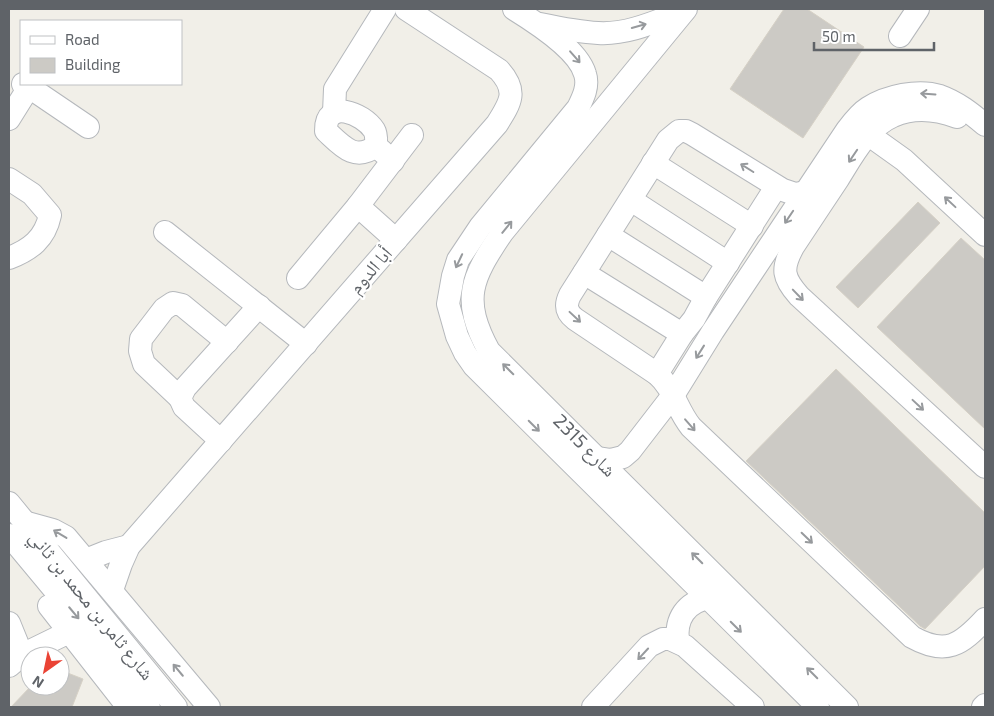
<svg xmlns="http://www.w3.org/2000/svg" width="994" height="716" viewBox="0 0 994 716" font-family="'Exo 2','Noto Naskh Arabic',sans-serif">
<rect width="100%" height="100%" fill="#f1efe8"/>
<g fill="#cccac5" stroke="#d6d1c6">
<path d="M784,9H807L864,47L803,138L730,89Z"/>
<path d="M918,202L940,223L858,308L836,287Z"/>
<path d="M961,238L985,260V429L877,327Z"/>
<path d="M836,369L985,513V566L925,629L920,626L746,461Z"/>
<path d="M60,670L83,679L72,707H11L31,686H60Z"/>
</g>
<g fill="none" stroke-linecap="round" stroke-linejoin="round">
<g stroke="#b5b8bc" stroke-width="24">
<g id="minor">
<path d="M514,9C535,22 578,49 585,74C589,86 583,98 578,108L480,227L458,260L453,276L448,304L457,336L465,353L474,366L818,707"/>
<path d="M686,9L502,233C471,279 461,299 489,351L847,707"/>
<path d="M540,24C559,28 578,32 598,33C627,35 657,21 684,11"/>
<path d="M900,36L918,9"/>
<path d="M29,87L88,127"/>
<path d="M334,113L335,89L385,9"/>
<path d="M957,117C936,109 913,107 893,116C867,127 852,157 838,179C823,202 808,224 793,247C781,269 783,278 799,296L985,467"/>
<path d="M9,119L29,87L23,84"/>
<path d="M869,135L904,160L985,235"/>
<path d="M376,146C355,162 342,146 326,131C325,98 363,113 374,130C377,135 376,141 376,146L393,161"/>
<path d="M653,163L752,226"/>
<path d="M9,179L32,194L50,215C45,239 30,250 9,258"/>
<path d="M806,192L795,194L783,190L692,134L686,131H679L668,140L570,295C565,305 566,312 575,319L657,374C674,389 677,410 691,427L912,637C946,656 961,645 985,619"/>
<path d="M631,200L728,263"/>
<path d="M165,232L306,344"/>
<path d="M608,235L706,297"/>
<path d="M396,240L358,206L412,135"/>
<path d="M584,273L682,334"/>
<path d="M298,278L358,206"/>
<path d="M657,374L682,334L694,319L706,297L776,187"/>
<path d="M180,398L144,364L140,351L141,339L164,309L173,303L182,305L227,342"/>
<path d="M221,441L184,407L180,398L185,388L259,306"/>
<path d="M598,458L611,460L623,457L630,451L674,394L713,331L847,130C853,122 860,113 868,108C887,96 918,89 940,96C957,102 971,113 985,125"/>
<path d="M9,503L176,707"/>
<path d="M24,522L53,530L66,537L209,707"/>
<path d="M9,535L83,624L149,707"/>
<path d="M86,560L106,552L129,546"/>
<path d="M112,590L121,564L129,546L497,124C511,102 518,91 499,70L406,9"/>
<path d="M49,606L128,707"/>
<path d="M9,623L22,655"/>
<path d="M678,641C675,619 686,602 709,598"/>
<path d="M9,666L22,655L69,632"/>
<path d="M593,707L649,646L663,639H670L685,646L753,707"/>
<path d="M983,707L985,705"/>
</g>
</g>
<use href="#minor" stroke="#fff" stroke-width="22"/>
</g>
<defs><path id="oneway-shaft" d="M-6 0H5M1.5-3L5.5 0L1.5 3" fill="none" stroke-width="1.6" stroke-linecap="round" stroke-linejoin="round" transform="scale(1.25)"/></defs>
<g stroke="#979a9d">
<use href="#oneway-shaft" transform="translate(639 26) rotate(-16)"/>
<use href="#oneway-shaft" transform="translate(575 57) rotate(49)"/>
<use href="#oneway-shaft" transform="translate(928 94) rotate(-176)"/>
<use href="#oneway-shaft" transform="translate(853 156) rotate(124)"/>
<use href="#oneway-shaft" transform="translate(747 168) rotate(-148)"/>
<use href="#oneway-shaft" transform="translate(950 202) rotate(-137)"/>
<use href="#oneway-shaft" transform="translate(789 217) rotate(124)"/>
<use href="#oneway-shaft" transform="translate(507 227) rotate(-51)"/>
<use href="#oneway-shaft" transform="translate(459 261) rotate(115)"/>
<use href="#oneway-shaft" transform="translate(798 295) rotate(46)"/>
<use href="#oneway-shaft" transform="translate(575 317) rotate(43)"/>
<use href="#oneway-shaft" transform="translate(700 352) rotate(122)"/>
<use href="#oneway-shaft" transform="translate(508 369) rotate(-135)"/>
<use href="#oneway-shaft" transform="translate(918 405) rotate(43)"/>
<use href="#oneway-shaft" transform="translate(690 425) rotate(49)"/>
<use href="#oneway-shaft" transform="translate(534 426) rotate(45)"/>
<use href="#oneway-shaft" transform="translate(60 534) rotate(-149)"/>
<use href="#oneway-shaft" transform="translate(807 538) rotate(44)"/>
<use href="#oneway-shaft" transform="translate(697 558) rotate(-135)"/>
<use href="#oneway-shaft" transform="translate(74 613) rotate(50)"/>
<use href="#oneway-shaft" transform="translate(736 627) rotate(45)"/>
<use href="#oneway-shaft" transform="translate(643 654) rotate(133)"/>
<use href="#oneway-shaft" transform="translate(178 670) rotate(-130)"/>
<use href="#oneway-shaft" transform="translate(812 673) rotate(-135)"/>
</g>
<g text-anchor="middle" stroke-width="4.5" stroke-linejoin="round" paint-order="stroke">
<g font-size="19" fill="#5f6368" stroke="#fff">
<text transform="translate(370 270) rotate(-49)" y="7">أبا الدوم</text>
<text transform="translate(585 445) rotate(45)" y="7">شارع 2315</text>
<text transform="translate(92 605) rotate(51)" y="7">شارع ثامر بن محمد بن ثاني</text>
</g>
</g>
<rect width="994" height="716" fill="none" stroke="#5f6368" stroke-width="20"/>
<rect x="20" y="20" width="162" height="65" fill="#ffffff" stroke="#bfc1c3"/>
<rect x="30" y="36" width="25" height="8" fill="#ffffff" stroke="#bfc1c3"/>
<text x="65" y="45" font-size="15" fill="#5f6368">Road</text>
<rect x="30" y="58" width="25" height="15" fill="#cccac5" stroke="#bfc1c3"/>
<text x="65" y="70" font-size="15" fill="#5f6368">Building</text>
<g transform="translate(45 671) rotate(213)"><circle r="24" fill="#ffffff" stroke="#bfc1c3"/>
<path d="M0-4L9 19L0 12L-9 19Z" fill="#ea4335"/>
<text y="-8" font-size="14" font-weight="bold" text-anchor="middle" fill="#5f6368">N</text>
</g>
<path d="M814 42v8h120v-8" fill="none" stroke="#5f6368" stroke-width="2.5"/>
<text x="822" y="42" font-size="15" fill="#5f6368" stroke="#ffffff" stroke-width="4" paint-order="stroke">50 m</text>
</svg>
